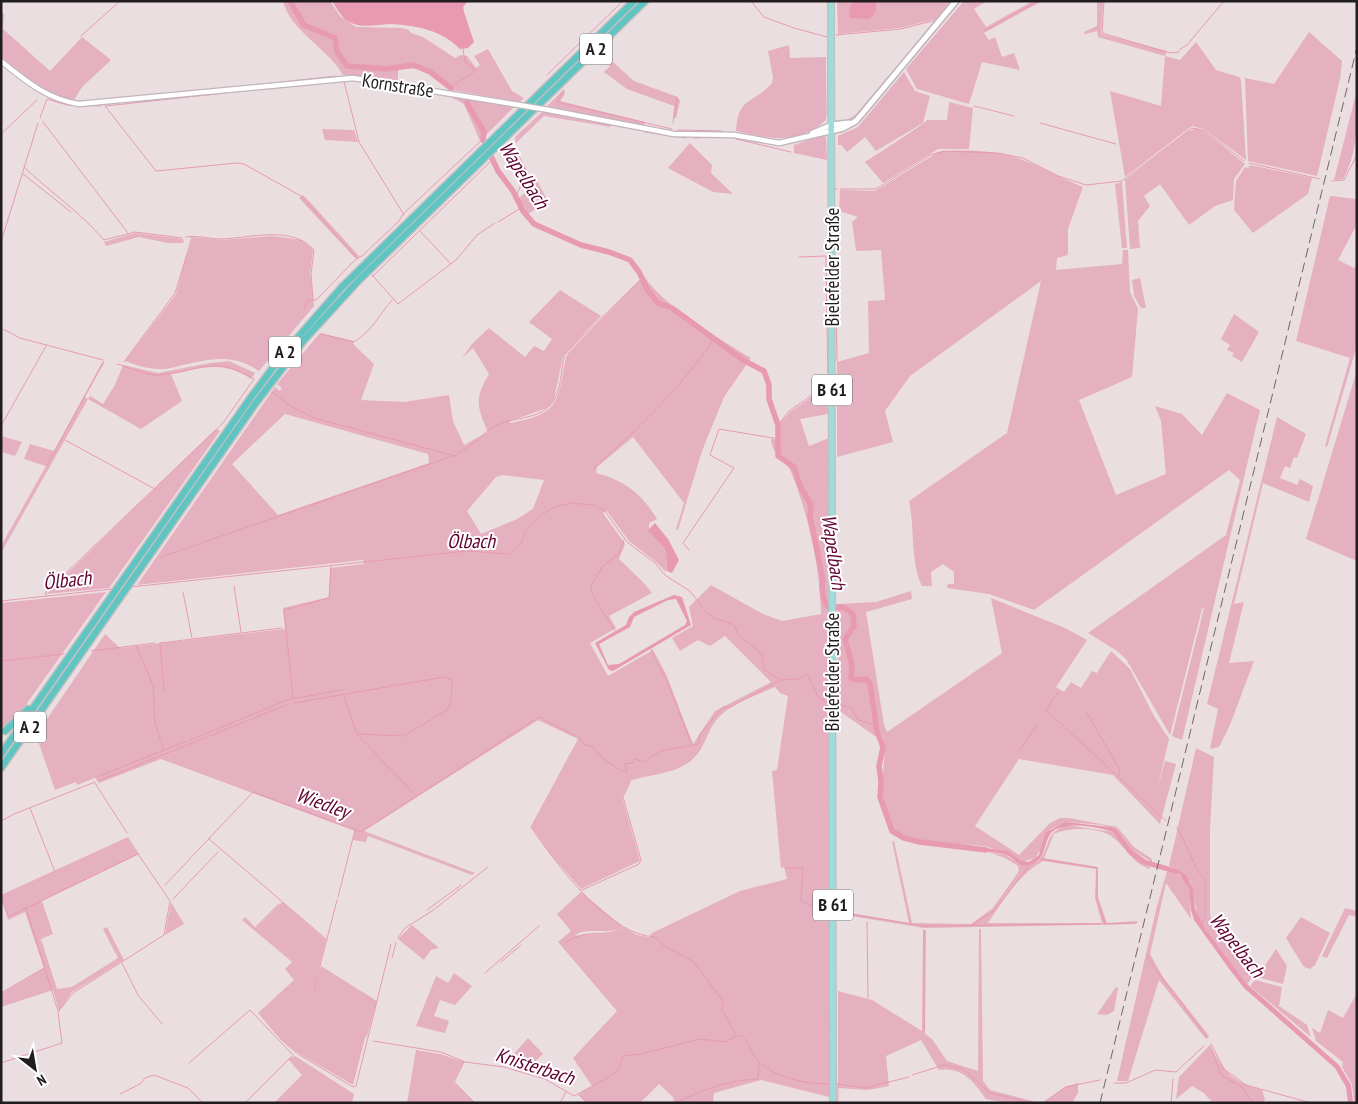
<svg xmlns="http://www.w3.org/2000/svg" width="1358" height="1104" viewBox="0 0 1358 1104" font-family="'PT Sans Narrow',sans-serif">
<rect width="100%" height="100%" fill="#ebdee1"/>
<g fill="#e5b0bf" fill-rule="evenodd">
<path d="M283,1H330L340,16L356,27L402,28L409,30L411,33L423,37L455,58L461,55L467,56L476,68L480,65L474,56L488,49L512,91L524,98L520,102L447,89V87C429,75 421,64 398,70V81L343,75C327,47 291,32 283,1Z"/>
<path d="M837,1H854L849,7L878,3L877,1H951L936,19L900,28L838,34Z"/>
<path d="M964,1H987L974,9L986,27L1033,1H1042L984,33L989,40L995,37L1002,57L1014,53L1020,70L982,62L969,104L917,89L906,69Z"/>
<path d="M1097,1H1103L1101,34L1167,51L1165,56L1180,60L1196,42L1216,70L1239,77L1241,80L1246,160L1206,130L1192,126L1125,177L1110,91L1161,106L1165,56L1098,37L1097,31L1085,34L1084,32L1097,26Z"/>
<path d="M1,11L4,14L3,29L50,71L82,37L111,60L82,87L74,100C45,94 25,75 1,57Z"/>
<path d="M1309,32L1342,61L1340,79L1317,176L1248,161L1245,78L1274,84Z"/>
<path d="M789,45L790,58L826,57V120C799,145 768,139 736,131C738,96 753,105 772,83L773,77L768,51Z"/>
<path d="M602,52L634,81L678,97L680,101L676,118H673L674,106L627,89L604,72L610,66L599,55Z"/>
<path d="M904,72L915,91L930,96L923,123L876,151L865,137L847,152L841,145H838V136L858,127Z"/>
<path d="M564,89L565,94L560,101L645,122L644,127L547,106Z"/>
<path d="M1357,90C1357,120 1358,154 1343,179L1334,180Z"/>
<path d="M447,95L514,107L480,141L464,104Z"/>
<path d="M949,102L973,108L969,149H938L883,183L865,162C874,156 925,124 927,120H947Z"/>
<path d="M542,112L611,125V127L544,116L516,143L515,137Z"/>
<path d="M1197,128L1206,132L1245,164L1234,179L1233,200L1215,206L1189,225L1160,184L1144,196L1150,206L1138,221L1140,248L1130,249L1125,180L1187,132Z"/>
<path d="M322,129L354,130L358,142L325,140Z"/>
<path d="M823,135L826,137L827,160L794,153V145Z"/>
<path d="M690,143L712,165L711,173L733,194L713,192L668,168Z"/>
<path d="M938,152C964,149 998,150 1023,160C1044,168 1062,179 1083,187L1068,229V255L1057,258L1056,270L1122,264L1123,250H1128L1130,292L1138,309L1132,377L1079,400L1116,495L1166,474L1161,421L1155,406L1182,414L1202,435L1227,393L1260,410L1182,740L1172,736L1204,608L1202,609L1170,735L1126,659L1117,651L1088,633L1226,535L1240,480L1229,470L1034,610L989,594L947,588L948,584H954V572L943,564L931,572L932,586H922C910,562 915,528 909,501L1007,433L1041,281L910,376L885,411L893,442L837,457V362L869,353L868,301L885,300L881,250L856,251L852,222L858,217L839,211L840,190L875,191Z"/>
<path d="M1250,165L1312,178L1308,194L1253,233L1234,210L1236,181L1245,167L1248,168Z"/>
<path d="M537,181L548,201L528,214L519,198L528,190V188Z"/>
<path d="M1122,182L1127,248H1122L1115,184Z"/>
<path d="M303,195L309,201L359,256L355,258L299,198Z"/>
<path d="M1330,196L1357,199V224L1338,260L1354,268L1357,263V345L1327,447L1325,446L1350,358L1296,341Z"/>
<path d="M135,233L183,239L184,243H168L139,237L106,246L104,242Z"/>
<path d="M272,236L302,240L313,250L310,274L314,306L259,371C232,353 212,359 182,365C175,367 166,370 159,369C147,369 136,365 125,361L176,294L191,237L223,240Z"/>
<path d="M644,276C662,305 721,340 751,358L724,397L702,451L678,530L676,529L684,503L633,437L597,467L596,473C624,480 642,494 657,519L649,523V530L661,543L669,559L666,572L656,562L629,541L607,511L603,513L625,544L619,559L644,583L652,593L609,616L616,628L590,643L608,676L653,650L666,674L693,744L715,711L771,682L725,636L710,646L698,640L680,651L672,638L693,626L689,607L711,585L763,614L782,621L821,614C820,567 809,518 792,474C787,460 772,456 771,439L780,440V423L790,412L827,386L828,414L800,419L809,446L829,438V1097L761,1080L714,1093L713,1103H673L674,1098L659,1084L640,1103H587L578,1095L592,1086L573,1058L617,1011L558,942L571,931L557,914L581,892L622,926C609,937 584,925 575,936C591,932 610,938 623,927L637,935L649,937L652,933L740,891L787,879L784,867L781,868L772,771L777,770L788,696L780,693L775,687C757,695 734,702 720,716C705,730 707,750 688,763C670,775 649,774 630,781L622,797L640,861L581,889L551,855L531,826L578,739L538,720L364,831L475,873L472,875L368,836L366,842L353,840L355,831L161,759L99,783L95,778L77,785L76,782L55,790L36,735L105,634L120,648L285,629L283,608L329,597L330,568L364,564L363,560L137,585L275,387L280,391L282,388L277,384L320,333L354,341L353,344L374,364L361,400L404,402L449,395L453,421L464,445L488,432C477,407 474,399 489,374L473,348L462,358L472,344L489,328L525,357L534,346L544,351L552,339L529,322L560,290L601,316L563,356L554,400L547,408L510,421V423C561,414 557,402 566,357L569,352ZM285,414L428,454L429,463L278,515L232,464ZM502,475L544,480L533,509L517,519L481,534L467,511L496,477Z"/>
<path d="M1140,278L1146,308H1141L1134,296L1132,280Z"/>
<path d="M1234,314L1259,332L1242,362L1232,356L1234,353L1227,350L1230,345L1221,339Z"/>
<path d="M229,361L255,373L251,379C222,360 202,368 171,374L182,401L141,429L88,399L1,553V546L46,466L24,459L30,444L54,451L102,363H104L85,397L88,399L90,396L103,404L115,385L123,365L158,373L210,363Z"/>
<path d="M1357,370V561L1306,539Z"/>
<path d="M1277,417L1306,434L1297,458L1294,457L1290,468L1285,466L1280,478L1297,485L1300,479L1313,486L1309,502L1263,483L1234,604L1244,602L1229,663L1254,661L1230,725L1219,747L1210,749L1218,709L1207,704Z"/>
<path d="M216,429L220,431L109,588L46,594Z"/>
<path d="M1,436L22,442L15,456L1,452Z"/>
<path d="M911,591L912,599L866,612L884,725L887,732L1002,653L991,598L1065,628L1087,640L1056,687L1064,692L1071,682L1081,688L1092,671L1097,673L1111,651L1130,669L1154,716L1169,739L1157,790L1165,761L1176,764L1160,824L1113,775L1019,759L975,826L1019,855L1050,823L1060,818H1069L1117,827L1134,847L1152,859V862L1131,849L1116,829L1103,825L1066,822L1051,829L1043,839L1042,848L1035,858L1023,862C1012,857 1000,850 988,847C964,842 914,847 895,830C890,826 885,808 884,802C878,781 889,755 882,735L875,736L838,710L837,604L876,602Z"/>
<path d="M106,592L18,716L1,728V603Z"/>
<path d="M1196,748L1214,757L1210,829V915L1216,932L1252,978L1247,984L1198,919L1191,882L1177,869L1169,866Z"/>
<path d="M1066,825L1113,832L1142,864L1150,867V869C1131,863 1126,846 1111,836C1098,827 1068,827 1054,834L1044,858L1098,867V898L1107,923L1137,921L1136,924L924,928L839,914V911L909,923L892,841H894L912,923L971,924L993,908L1019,871L1018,866L1005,858L988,852L1006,855L1019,864L1037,862C1052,848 1042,835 1066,825ZM1043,861L1096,869L1095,898L1102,923H988C1004,899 1018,875 1043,861Z"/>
<path d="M128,837L139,854L42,901L53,934L41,939L57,989L72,987L118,958L103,929L107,927L124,960L72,992L59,1011L53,990L1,1007V994L44,968L25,912L8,920L1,895Z"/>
<path d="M1167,871C1195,877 1189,897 1191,919L1166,883L1150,954L1163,977L1209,1036L1206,1039L1159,980L1128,1081H1117L1156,910Z"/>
<path d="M171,902L184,924L165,935Z"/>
<path d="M282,902L326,940L313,990L321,966L377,1001L367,1036L365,1038L353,1085L298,1053H296L281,1040L258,1013L294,980L285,969L292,962L242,920L245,917L256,928Z"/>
<path d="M1345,908L1357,911V917L1349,915L1327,958L1322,956Z"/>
<path d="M1301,917L1330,933L1315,965L1310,969L1304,967L1286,938Z"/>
<path d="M412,925L439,948L431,950L424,960L398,939Z"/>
<path d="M979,929H981L983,1081L990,1090L1040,1103H1007L986,1099C974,1082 962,1066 939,1070L921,1040L886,1056L889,1086L868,1090L838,1088V991L872,1000L922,1031L923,930H926L925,1034L932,1039L947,1061L978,1071Z"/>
<path d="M1276,949L1287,966L1283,984L1257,977Z"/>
<path d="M454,973L472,986L455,1005L440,1000L434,1016L449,1021L445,1033L416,1026L436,976L448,983Z"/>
<path d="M1255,980L1282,987L1279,1006L1307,1025L1311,1037L1250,986Z"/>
<path d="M1116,987L1118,988L1114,1011L1107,1015L1097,1014Z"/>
<path d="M1357,993V1103H1354L1352,1084L1342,1067L1343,1062L1316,1041L1312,1028L1320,1033L1328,1010L1343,1018Z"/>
<path d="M528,1038L543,1054L528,1068L506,1063Z"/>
<path d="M1210,1045C1224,1072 1232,1082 1262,1090L1265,1099L1263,1103H1213L1204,1093L1192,1086L1176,1099L1179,1077Z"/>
<path d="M416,1050L440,1054L464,1062L453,1082L475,1103H407Z"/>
<path d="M295,1056L354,1094L352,1103H274L302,1075L288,1059Z"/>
<path d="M1078,1083V1093L1072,1103H1042L1065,1087Z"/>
</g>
<g fill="#e79ab1" fill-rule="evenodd">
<path d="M332,1H468L463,7L464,12L474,42L468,48L460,49C441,30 418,26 392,24C377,24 360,30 346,20C340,15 336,7 332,1Z"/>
<path d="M854,1H877L875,14L869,19L850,18L849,7Z"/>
<path d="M516,150L530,176L528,183L521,182L518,173C513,169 506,162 507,155Z"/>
<path d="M655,523L668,539L679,560L672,573L667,571C669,546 662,547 648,530Z"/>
<path d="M674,595L682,597L691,625L613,671L609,670L595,643L626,625L629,617L634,612ZM676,599L687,621L685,625L619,664L608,665L599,644L630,627L634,617L668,600Z"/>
<path d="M1065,822L1111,827L1116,829L1131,849L1146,860L1177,869L1187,876L1193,888L1195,909L1204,927L1247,984L1339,1065L1351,1085L1353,1103H1348L1346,1087L1335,1068L1244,988L1230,970L1194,920L1191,910L1189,889L1180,875L1142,864L1128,853L1113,832C1098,827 1056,818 1048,838C1043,850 1044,861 1029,865C1020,868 1015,860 1009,856C1000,852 987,852 978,851V847L1008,851L1021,861L1029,862L1039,855L1045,833Z"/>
</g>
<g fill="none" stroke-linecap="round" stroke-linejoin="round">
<g stroke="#e79ab1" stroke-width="1">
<path d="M751,1L764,17L794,28L827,37"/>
<path d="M1104,1L1102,33L1170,53L1179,52"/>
<path d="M984,31L1038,1"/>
<path d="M836,35L901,29L936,20"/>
<path d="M81,36L120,1"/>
<path d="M1179,50L1187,45L1224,1"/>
<path d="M905,57L952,1"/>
<path d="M1,58L30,81"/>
<path d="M905,67L960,1"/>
<path d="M547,75L623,1"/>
<path d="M344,81L359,142L404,215"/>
<path d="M450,87L474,72V68L465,62L463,49"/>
<path d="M229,88L336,76"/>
<path d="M563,91L557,102L672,129"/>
<path d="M230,92L307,85"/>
<path d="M74,101H82"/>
<path d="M105,106L156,171L237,163L244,164L301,196L358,259"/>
<path d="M106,106L225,93"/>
<path d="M974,106L1014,116"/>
<path d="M827,115L828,40"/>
<path d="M40,118L47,99L67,105L101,106"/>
<path d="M847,121L856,115L902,61"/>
<path d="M43,122L128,233"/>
<path d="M673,123L677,100L675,97"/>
<path d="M1040,123L1116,144"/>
<path d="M677,130L722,131"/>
<path d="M645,132L686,138"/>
<path d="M840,132L859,122L902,70"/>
<path d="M1,134L37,100"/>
<path d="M694,138L720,137"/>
<path d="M736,139L791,152"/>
<path d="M1249,163L1320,179"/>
<path d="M24,167C50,192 80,212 104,240L135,232L182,238"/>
<path d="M23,174L71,212"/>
<path d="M1332,181L1344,180L1357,155"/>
<path d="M835,189H837"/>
<path d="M840,189H876L930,155L944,151L998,153L1023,158L1058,176L1086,185L1122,181L1192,128L1206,131L1244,161"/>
<path d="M516,196L522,183"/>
<path d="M498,222L521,208"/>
<path d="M420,231L451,264"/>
<path d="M186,237C197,235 210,239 221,239C250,238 292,225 314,250L311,274L313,299"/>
<path d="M1,242L38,123"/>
<path d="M836,269L837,361"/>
<path d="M372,275L398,304L456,260L477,235L495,223"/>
<path d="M373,276L492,160"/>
<path d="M304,309L308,300H316L357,258L362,256L399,221L403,214L483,139"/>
<path d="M1,328L20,338L103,360"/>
<path d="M321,334L354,342C372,331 379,315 392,300"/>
<path d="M124,362L175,293L187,254"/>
<path d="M272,392L290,406L314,418L455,456"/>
<path d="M778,425L789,411L828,384L826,256L799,257"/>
<path d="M1,426L46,346"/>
<path d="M65,440L153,488"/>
<path d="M459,453C473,445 488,428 501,423C510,420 521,419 531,416C562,408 559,383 564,356L568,351L642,278"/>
<path d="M47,465L104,361"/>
<path d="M594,468C638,429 681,388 714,339"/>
<path d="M689,550L683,543L734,468L710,455L719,429L779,439"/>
<path d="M161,557L456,455"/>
<path d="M234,586L241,632"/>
<path d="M131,587L467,551L509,554L521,543L526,531L541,515L555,507L571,503L594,505L605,511L627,542L655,563L666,576L690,591L705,611L714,618L733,624C736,628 737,633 739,636C747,642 755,647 762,655L764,669L780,680L798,679L807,674L819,698L830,704"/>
<path d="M183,592L192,638"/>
<path d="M46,596L45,593L223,423L254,379C214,354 199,372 159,375C147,376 129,367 117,364"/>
<path d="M1,601L112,589"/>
<path d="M615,631L592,594L591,586L602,567L619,553L624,540"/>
<path d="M160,643L282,628"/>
<path d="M160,643L164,690"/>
<path d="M136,646L153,685L155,723L164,750"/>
<path d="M651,649L655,658"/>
<path d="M91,651L155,643"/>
<path d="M1,661L64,654"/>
<path d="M656,661L666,679L692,745"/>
<path d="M1058,692L1046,710L1166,821"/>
<path d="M344,697L357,734L391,770"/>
<path d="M293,698L284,610L329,598L331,567"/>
<path d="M292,699L342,690"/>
<path d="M294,703L444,677L452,680L451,701L448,709L404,736L357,734"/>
<path d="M834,704L851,707L858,720L870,723L877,731"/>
<path d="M1087,713L1120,770L1119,776"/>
<path d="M579,738L585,745L592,746C601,757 612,767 626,772L627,769L624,764L633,763L634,759L644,762L660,751L699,744L700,734L723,707H730L779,681"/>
<path d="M190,740L290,699"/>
<path d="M1020,750L1037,725"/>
<path d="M393,772L416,796"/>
<path d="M97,777L186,741"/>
<path d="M98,781L289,704"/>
<path d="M95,783L127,833"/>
<path d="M30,808L55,872"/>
<path d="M1,821L14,814L95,782"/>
<path d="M531,827C555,862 603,928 647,936"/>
<path d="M1177,827L1199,873L1205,879V913"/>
<path d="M209,839L327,940"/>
<path d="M1041,859L1097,868V897L1105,924"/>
<path d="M786,868H803L801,901L828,911"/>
<path d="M165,885L253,792L361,832L539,717L576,736"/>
<path d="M582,890L639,864L641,860L623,797L630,782"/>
<path d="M1,897L8,916H10L138,854L170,901L164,935L73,993L58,1012L62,1043L1,1063"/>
<path d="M338,897L355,830"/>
<path d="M173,899L218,852"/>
<path d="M26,908L58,1011"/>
<path d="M427,910L461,885"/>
<path d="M838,912L923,926L1100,924"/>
<path d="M867,922L868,998"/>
<path d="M1135,923L1137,922"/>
<path d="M1105,924L1132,923"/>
<path d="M972,925L995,910L1029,866"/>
<path d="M1202,925L1205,916"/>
<path d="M256,927L279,904"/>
<path d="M649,936L657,938L663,945L694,962L723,1001L722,1010L736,1035"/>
<path d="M398,938L405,928L432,911L488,867"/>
<path d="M565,943C588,926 605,940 622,927"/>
<path d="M1147,955L1155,969L1208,1038"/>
<path d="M392,958L396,943"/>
<path d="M501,962L521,945"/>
<path d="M122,963L138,995L162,1024"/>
<path d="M485,973L539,926"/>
<path d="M314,989L337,900"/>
<path d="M1,993L44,968"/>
<path d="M924,1030V930"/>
<path d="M373,1041L441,1052L465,1062L504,1067L545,1079L574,1096L609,1077L619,1069L623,1056L641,1054L700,1039L725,1042L736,1036H742C748,1041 749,1050 754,1056C770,1078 806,1084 831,1084"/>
<path d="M1211,1044L1224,1069L1246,1085L1311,1103"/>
<path d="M1211,1050L1222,1076L1241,1086L1253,1103"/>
<path d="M298,1054L353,1087L356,1086L391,944"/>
<path d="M464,1062L454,1082L475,1103"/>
<path d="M189,1063L250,1010L293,1055"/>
<path d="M912,1075L944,1065L963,1069L990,1093L1031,1103"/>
<path d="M1114,1083H1126L1155,1070L1176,1072L1204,1046"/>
<path d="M837,1084L865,1088L909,1077"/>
<path d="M838,1084V1103"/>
<path d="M120,1094L140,1084L145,1078L154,1075L188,1088L203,1103"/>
<path d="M579,1095L587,1103"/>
<path d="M245,1103L292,1056"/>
<path d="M560,1103L566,1092"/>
<path d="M675,1103C702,1090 728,1080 758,1079L759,1063"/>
<path d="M1043,1103L1066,1087L1100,1080"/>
<path d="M1171,1103L1173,1079"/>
</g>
<g stroke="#e79ab1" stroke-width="5.5">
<path d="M290,1L304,25L335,38L337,52L347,66L387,69L414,65L430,72L451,88"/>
<path d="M467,103L484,132L483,139L498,171L513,191L523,211L534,224L581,245L609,252L630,260L639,272L648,291L658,303L672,308L743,360L764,371L769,385V399L778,425V456L794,467L800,486L811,505L810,516L823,580C821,587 823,603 829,607C838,607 847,606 853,615L854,626L845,639L852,665L851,678L855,680L866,679L870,683L877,731L883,747L879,766L881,781L880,797L892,831L904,838L920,842L986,850"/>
</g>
<g stroke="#c1b5b8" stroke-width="7">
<g id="tertiary">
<path d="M1,61C26,81 47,99 79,104L353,78L513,104"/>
<path d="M549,110L674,134L734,135L779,143L831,131"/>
<path d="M812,133L831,125"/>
</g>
</g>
<g stroke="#c1b5b8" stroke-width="8">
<g id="secondary">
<path d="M831,125L849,123"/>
<path d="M831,131L843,128L856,121L956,1"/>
</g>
</g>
<g stroke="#c1bfc0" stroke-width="8">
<path id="primary" d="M831,1L833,1103"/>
</g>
<g stroke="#c1bfc0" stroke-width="9">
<g id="motorway">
<path d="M5,731L28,709"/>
<path d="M1,754L249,400L280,358L342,287L634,1"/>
<path d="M1,768L255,404L304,340L359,280L645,1"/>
</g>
</g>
<use href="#tertiary" stroke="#fff" stroke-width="4.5"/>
<use href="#secondary" stroke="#fff" stroke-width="5"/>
<use href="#primary" stroke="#9edcda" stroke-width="5.5"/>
<use href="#motorway" stroke="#5ec5c2" stroke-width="6"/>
<path stroke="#6e6668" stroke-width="1" stroke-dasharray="10 5" stroke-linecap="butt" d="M1100,1103L1357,47"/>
<g stroke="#c1b5b8" stroke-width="7" stroke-linecap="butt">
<path id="tertiary-bridge" d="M513,104L549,110"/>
</g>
<use href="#tertiary-bridge" stroke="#fff" stroke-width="4.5"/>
</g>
<g text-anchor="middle" stroke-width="4" stroke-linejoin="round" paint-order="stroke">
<g fill="#fff" stroke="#646062" stroke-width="1">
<rect x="580" y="33.5" width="32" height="31" rx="4"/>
<rect x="269" y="336.5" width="32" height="31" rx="4"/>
<rect x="812" y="374.5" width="40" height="31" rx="4"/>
<rect x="14" y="711.5" width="32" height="31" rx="4"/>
<rect x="813" y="889.5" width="40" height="31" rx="4"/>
</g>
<g font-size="18" font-weight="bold" fill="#211c1e">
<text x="596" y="55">A 2</text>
<text x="285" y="358">A 2</text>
<text x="832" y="396">B 61</text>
<text x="30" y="733">A 2</text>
<text x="833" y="911">B 61</text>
</g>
<g font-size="19" fill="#211c1e" stroke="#fff">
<text transform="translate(398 85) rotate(9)" y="7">Kornstraße</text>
<text transform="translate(832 267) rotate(-90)" y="7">Bielefelder Straße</text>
<text transform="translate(832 672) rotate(-90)" y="7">Bielefelder Straße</text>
</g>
<g font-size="20" font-style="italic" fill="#610330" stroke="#fff">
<text transform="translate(524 175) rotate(58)" y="7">Wapelbach</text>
<text x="471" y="548">Ölbach</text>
<text transform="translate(834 552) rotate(82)" y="7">Wapelbach</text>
<text transform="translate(67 580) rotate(-6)" y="7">Ölbach</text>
<text transform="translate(323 803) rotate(20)" y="7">Wiedley</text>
<text transform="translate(1237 945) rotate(52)" y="7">Wapelbach</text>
<text transform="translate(535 1066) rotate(18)" y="7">Knisterbach</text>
</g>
</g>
<rect width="1358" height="1104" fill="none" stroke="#211c1e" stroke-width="5"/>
<g transform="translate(35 1069) rotate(149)" stroke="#ffffff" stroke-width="4" paint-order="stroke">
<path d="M0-4L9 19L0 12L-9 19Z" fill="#211c1e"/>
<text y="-8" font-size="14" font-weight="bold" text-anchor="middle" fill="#211c1e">N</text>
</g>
</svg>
